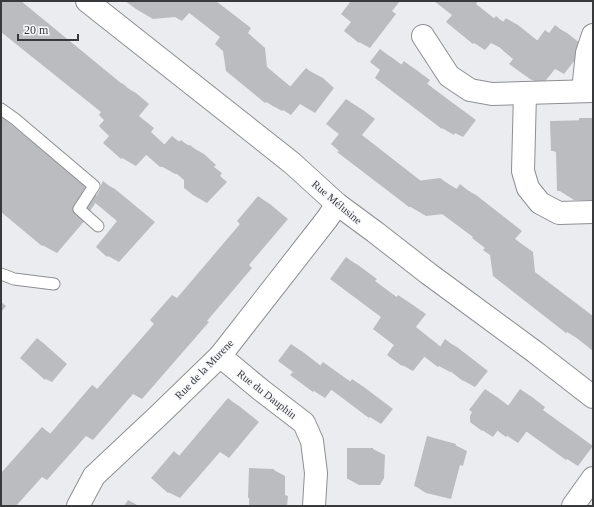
<svg xmlns="http://www.w3.org/2000/svg" width="594" height="507" viewBox="0 0 594 507" font-family="'Times New Roman',serif">
<rect width="100%" height="100%" fill="#eaecef"/>
<g fill="#0003">
<path d="M1,1H21L127,88L136,93L149,104L139,116L154,128L151,132L165,145L172,137L180,142L181,141L204,154L216,165L214,167L222,173L220,176L227,182L207,203L193,195L185,179L179,174H175L161,166L147,154L136,166L122,158L104,143L111,136L103,112L1,30Z"/>
<path d="M125,1H216L251,28L248,33L265,48L267,67L291,87L306,69L323,78L334,88L315,113L300,104L291,115L283,110L282,111L266,102L222,37L190,12L182,21L175,17L153,19L136,9Z"/>
<path d="M353,1H400L392,11L396,14L370,48L359,42L352,21Z"/>
<path d="M436,1H478L476,4L495,19L496,18L504,22L507,19L518,25L538,41L550,34L556,27L567,33L585,47L564,74L555,69L542,85L530,79L515,58L500,46L499,47L491,43L485,50L474,43L447,22L453,15Z"/>
<path d="M380,51L391,57L402,65L404,62L415,69L430,80L427,84L476,120L463,137L455,133L454,135L442,128L381,70Z"/>
<path d="M347,100L363,110L375,119L362,135L421,181L440,179L457,189L460,186L476,195L522,231L515,239L533,252L535,272L593,316V349L580,340L567,332L491,255L487,247L474,237L444,214L426,216L409,206L340,150V134Z"/>
<path d="M1,116L97,196L104,183L115,189L155,222L119,262L108,256L119,221L96,202L88,214L87,218L57,253L42,245L1,210Z"/>
<path d="M579,118H593V200H574L558,190L557,153L552,150L579,122Z"/>
<path d="M259,197L270,204L288,219L249,265L252,268L207,321L209,322L142,399L133,394L93,440L86,436L47,480L42,477L16,506H1V475L42,428L51,434L93,386L98,390L242,224Z"/>
<path d="M346,258L358,265L377,279L375,281L398,298L399,296L410,303L426,314L416,327L441,347L446,341L457,347L488,371L475,387L464,381L451,371L450,372L439,366L425,356L413,371L402,365L396,345L383,317Z"/>
<path d="M1,302L6,306L1,312Z"/>
<path d="M37,339L42,342L67,364L52,382L46,379L22,358Z"/>
<path d="M292,345L303,352L321,366L323,363L334,370L351,382L353,380L364,387L393,409L381,424L370,417L332,389L325,398L314,391L291,375L294,372Z"/>
<path d="M486,390L497,397L509,406L521,390L532,397L545,407L543,410L593,446L578,466L567,459L527,431L518,443L498,430L493,437L482,430Z"/>
<path d="M228,399L239,406L259,422L229,458L220,452L180,498L168,492L174,452L180,456Z"/>
<path d="M455,445L467,451L463,466L460,465L451,499L426,493L415,486Z"/>
<path d="M348,449H373L385,455L384,478L380,485H359L348,479Z"/>
<path d="M250,469L274,470L285,476V495L288,496L287,506H249Z"/>
<path d="M128,500L139,506H124Z"/>
</g>
<g fill="#babcbf">
<path d="M1,1H18L121,85L122,83L136,95L125,108L140,119L137,123L163,146L172,136L179,142L181,140L188,146L190,145L203,156L201,158L208,165L206,167L213,173L193,195L184,188V180L168,166L160,167L134,144L121,159L103,143L109,136L99,126L104,120L99,115L101,112L1,32Z"/>
<path d="M174,1H213L235,18L232,23L249,37L251,56L289,88L306,68L318,78L298,104L285,93L274,107L267,101L265,103L226,71L223,51L215,44L220,37Z"/>
<path d="M351,1H377L385,7L359,43L344,31L351,22L341,14Z"/>
<path d="M434,1H470L493,20L496,16L503,22L506,18L537,41L545,30L549,33L555,25L574,40L552,68L544,62L530,79L509,64L513,59L490,39L487,42L480,36L473,44L446,22L452,15Z"/>
<path d="M380,49L401,65L404,61L419,73L417,76L465,113L451,131L444,126L442,129L375,78L380,70L370,62Z"/>
<path d="M346,99L359,109L339,134L326,124Z"/>
<path d="M1,118L84,188L73,205L72,209L42,246L1,212Z"/>
<path d="M593,120V185L579,186V191H557L556,151H551L550,121Z"/>
<path d="M346,125L418,181L440,178L456,190L460,184L506,221L499,229L516,242L519,261L593,320V351L568,331L566,333L493,276L490,255L483,250L485,248L472,238L473,237L430,205L409,207L337,152L339,151L331,144Z"/>
<path d="M103,181L144,215L107,257L96,247L117,221L93,201L100,190L101,185Z"/>
<path d="M258,196L278,212L238,258L241,261L196,314L198,315L130,393L122,386L81,434L75,430L36,474L31,470L1,504V473L42,427L50,434L92,385L97,389L154,324L150,320L172,295L177,298L240,224L237,221Z"/>
<path d="M346,257L366,272L364,274L396,298L398,295L415,307L405,320L440,347L445,339L477,364L463,381L441,364L438,367L414,349L402,366L387,355L394,345L373,329L381,317L330,279Z"/>
<path d="M37,338L62,360L45,380L20,358Z"/>
<path d="M291,344L320,366L323,362L350,382L352,379L382,402L369,418L321,382L313,392L290,375L293,372L278,361Z"/>
<path d="M485,389L508,406L520,389L535,400L532,403L582,439L566,460L516,424L506,437L487,423L482,431L470,422V416L472,412L469,410Z"/>
<path d="M228,398L248,415L217,452L209,445L168,493L151,478L174,451L179,456Z"/>
<path d="M427,436L456,444L451,460L448,459L439,493L414,486Z"/>
<path d="M347,448H373V472L368,479H347Z"/>
<path d="M249,468L274,469V499L248,498Z"/>
</g>
<g fill="none" stroke-linecap="round" stroke-linejoin="round">
<g stroke="#8d8f92" stroke-width="13">
<g id="service">
<path d="M1,109L15,119L94,186L79,209L98,226"/>
<path d="M1,274L14,279L54,284"/>
</g>
</g>
<g stroke="#8d8f92" stroke-width="24">
<g id="minor">
<path d="M423,36L449,76L470,90L492,94L593,91"/>
<path d="M583,91L587,53L593,35"/>
<path d="M525,93L523,171L528,188L540,203L559,213L593,212"/>
<path d="M220,356L261,390L304,423L312,441L316,473L314,506"/>
<path d="M78,506L94,476L159,415L220,356L327,219L337,204"/>
<path d="M573,506L593,478"/>
</g>
</g>
<g stroke="#8d8f92" stroke-width="24">
<path id="tertiary" d="M87,1L292,163L337,204L375,232L429,274L535,352L593,397"/>
</g>
<use href="#service" stroke="#fff" stroke-width="11"/>
<use href="#minor" stroke="#fff" stroke-width="22"/>
<use href="#tertiary" stroke="#fff" stroke-width="22"/>
</g>
<g text-anchor="middle" stroke-width="3" stroke-linejoin="round" paint-order="stroke">
<g font-size="11" fill="#38393a" stroke="#f8f9fd">
<text transform="translate(337 202) rotate(40)" y="4">Rue Mélusine</text>
<text transform="translate(204 369) rotate(-46)" y="4">Rue de la Murene</text>
<text transform="translate(267 394) rotate(38)" y="4">Rue du Dauphin</text>
</g>
</g>
<rect width="594" height="507" fill="none" stroke="#38393a" stroke-width="4"/>
<path d="M18 34v6h60v-6" fill="none" stroke="#38393a" stroke-width="2"/>
<text x="24" y="34" font-size="12" fill="#38393a" stroke="#f8f9fd" stroke-width="3" paint-order="stroke">20 m</text>
</svg>
